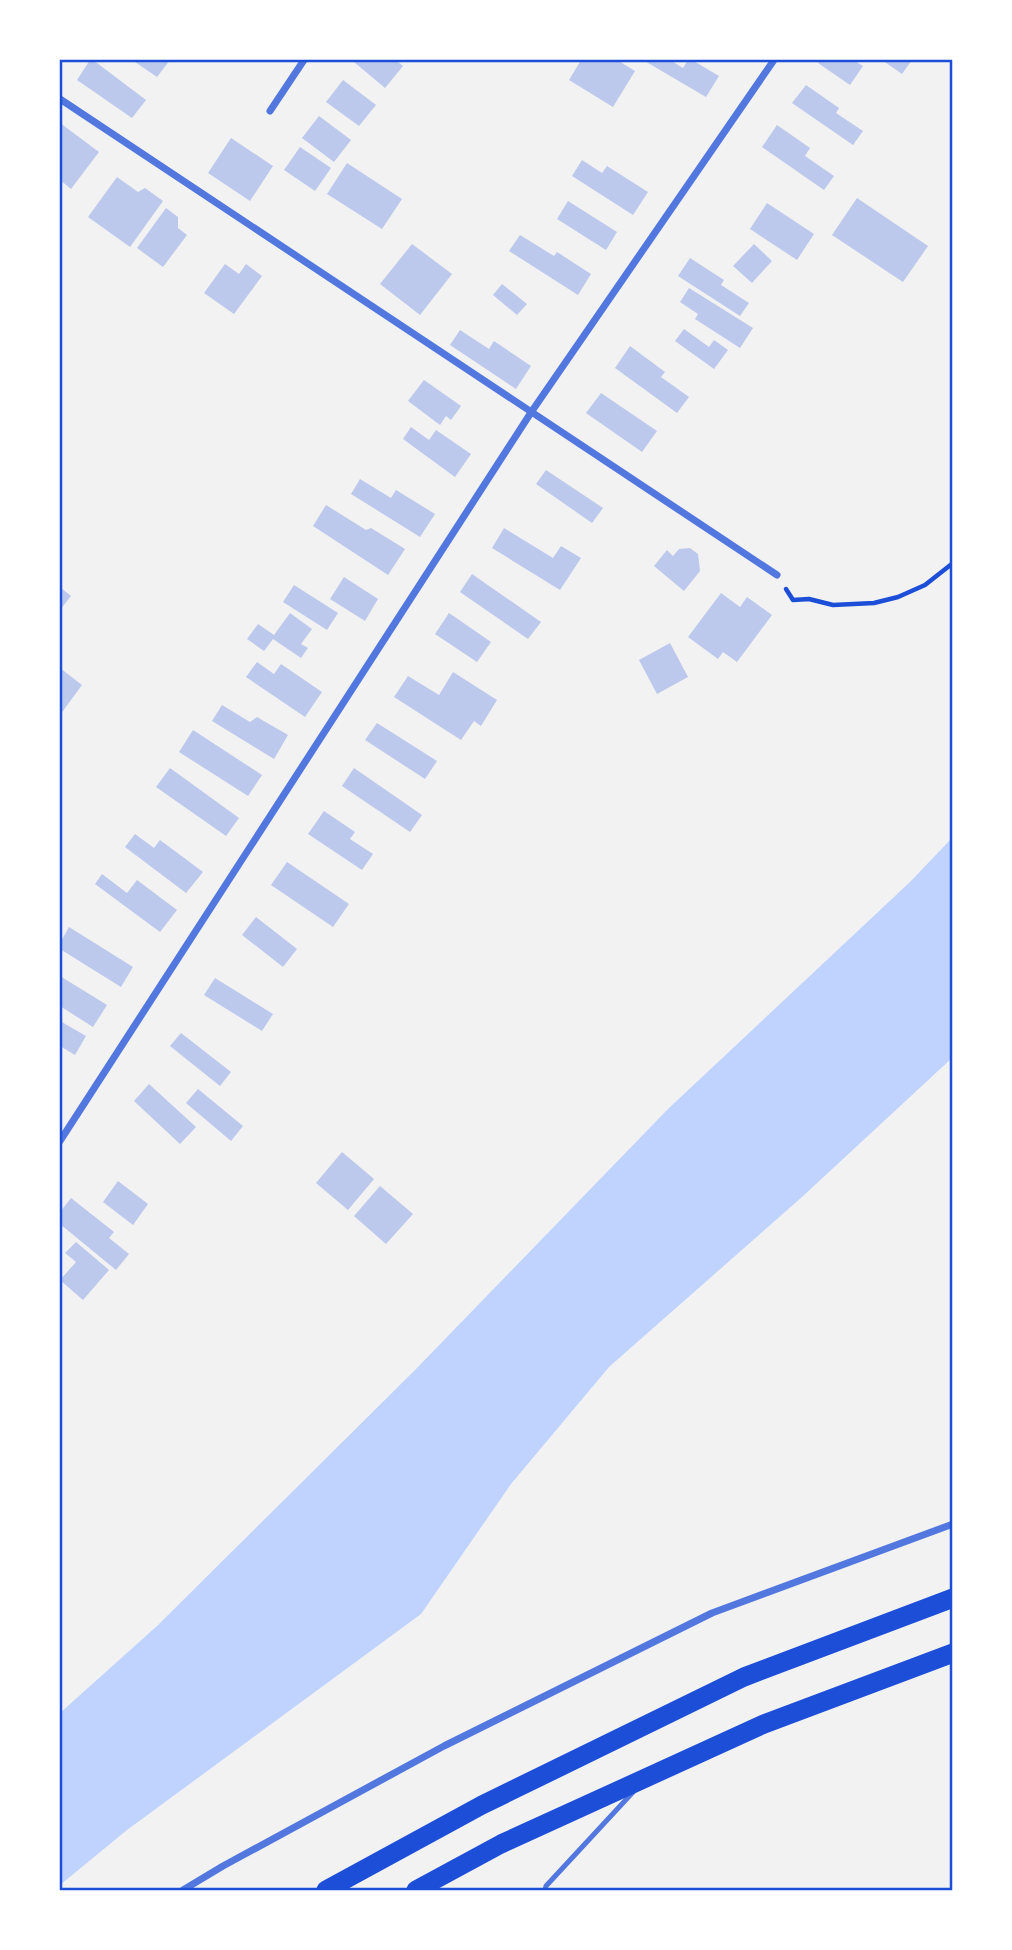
<svg xmlns="http://www.w3.org/2000/svg" width="1012" height="1950" viewBox="0 0 1012 1950" font-family="'Exo 2',sans-serif">
<rect width="100%" height="100%" fill="#f2f2f2"/>
<path fill="#bfd3fe" d="M952,838V1058L802,1197L609,1367L511,1484L421,1614L127,1830L60,1885V1713L157,1626L415,1370L669,1108L910,882Z"/>
<g fill="#bdc9ec">
<path d="M90,60H93L146,100L132,118L77,80Z"/>
<path d="M132,60H170L157,77Z"/>
<path d="M356,60H396L403,66L385,88L354,62Z"/>
<path d="M581,60H617L635,71L613,107L569,80Z"/>
<path d="M643,60H670L683,68L688,60H692L719,76L706,97Z"/>
<path d="M821,60H853L863,66L850,85L818,63Z"/>
<path d="M882,60H912L902,74Z"/>
<path d="M343,80L376,105L359,126L326,102Z"/>
<path d="M806,85L839,108L836,113L863,131L853,145L792,103Z"/>
<path d="M319,116L351,140L334,162L302,138Z"/>
<path d="M60,123L99,152L71,189L60,180Z"/>
<path d="M777,125L810,148L805,156L834,176L824,190L762,147Z"/>
<path d="M231,138L273,166L250,201L208,173Z"/>
<path d="M300,147L331,168L315,191L284,170Z"/>
<path d="M582,160L602,173L607,166L648,192L633,215L572,176Z"/>
<path d="M347,163L402,199L382,229L327,194Z"/>
<path d="M117,177L138,192L145,188L163,201L130,247L88,217Z"/>
<path d="M857,198L928,246L903,282L832,235Z"/>
<path d="M568,201L617,232L606,250L557,219Z"/>
<path d="M767,203L814,234L797,260L750,229Z"/>
<path d="M166,208L178,217V228L187,235L163,267L137,248Z"/>
<path d="M520,235L554,256L557,252L591,274L578,295L509,251Z"/>
<path d="M412,244L452,274L420,315L380,284Z"/>
<path d="M754,244L772,261L752,283L733,266Z"/>
<path d="M690,258L724,280L721,285L749,303L740,316L678,276Z"/>
<path d="M225,264L239,274L246,264L262,276L234,314L204,293Z"/>
<path d="M502,284L527,304L517,315L493,295Z"/>
<path d="M689,288L753,328L740,348L695,319L698,314L680,302Z"/>
<path d="M684,329L709,347L714,340L728,350L714,369L675,341Z"/>
<path d="M460,330L489,349L494,341L531,366L516,389L450,345Z"/>
<path d="M630,346L665,372L661,377L689,397L677,413L615,368Z"/>
<path d="M424,380L461,406L451,420L446,416L440,425L408,401Z"/>
<path d="M601,393L657,431L642,452L586,413Z"/>
<path d="M411,427L429,440L436,430L471,454L455,477L403,439Z"/>
<path d="M546,470L603,508L592,523L536,484Z"/>
<path d="M360,479L391,498L396,490L435,514L420,537L351,494Z"/>
<path d="M326,505L366,530L371,528L405,549L388,575L313,526Z"/>
<path d="M504,528L553,558L561,546L581,558L560,590L492,548Z"/>
<path d="M690,548L698,554L700,571L684,591L654,566L667,550L673,556L679,549Z"/>
<path d="M472,574L541,622L528,639L460,592Z"/>
<path d="M344,577L378,599L365,621L330,599Z"/>
<path d="M294,585L338,613L327,630L283,602Z"/>
<path d="M60,587L71,596L60,610Z"/>
<path d="M721,593L740,607L747,597L772,615L737,662L723,652L718,659L688,637Z"/>
<path d="M290,613L312,629L301,644L308,648L301,658L273,639L264,651L247,639L258,624L274,635Z"/>
<path d="M449,613L491,642L477,662L435,634Z"/>
<path d="M670,643L688,677L657,694L639,660Z"/>
<path d="M257,662L274,674L281,664L322,692L305,717L246,677Z"/>
<path d="M60,668L82,685L60,715Z"/>
<path d="M453,672L497,700L481,726L474,721L461,740L394,697L408,676L439,695Z"/>
<path d="M222,705L250,722L257,717L288,735L274,759L212,721Z"/>
<path d="M377,723L437,761L425,779L365,740Z"/>
<path d="M193,730L262,775L248,796L179,752Z"/>
<path d="M170,768L239,818L226,836L156,787Z"/>
<path d="M354,768L422,815L410,832L342,786Z"/>
<path d="M324,811L355,832L350,839L373,854L362,870L308,834Z"/>
<path d="M135,834L154,848L160,840L203,872L186,893L125,847Z"/>
<path d="M287,862L349,904L333,927L271,885Z"/>
<path d="M102,874L127,893L137,880L177,910L160,932L95,884Z"/>
<path d="M256,917L297,949L283,967L242,935Z"/>
<path d="M69,927L133,967L121,987L60,949V943Z"/>
<path d="M60,976L107,1005L93,1027L60,1006Z"/>
<path d="M215,978L273,1014L262,1031L204,995Z"/>
<path d="M60,1021L86,1036L75,1055L60,1046Z"/>
<path d="M181,1033L231,1072L220,1086L170,1046Z"/>
<path d="M149,1084L196,1127L180,1144L134,1101Z"/>
<path d="M198,1089L243,1126L231,1141L186,1103Z"/>
<path d="M342,1152L374,1179L348,1210L316,1183Z"/>
<path d="M118,1181L148,1204L133,1225L103,1202Z"/>
<path d="M380,1186L413,1214L386,1244L354,1216Z"/>
<path d="M71,1198L114,1232L109,1238L129,1254L116,1270L60,1224V1212Z"/>
<path d="M76,1242L109,1270L83,1300L60,1280L76,1262L65,1253Z"/>
</g>
<g fill="none" stroke-linecap="round" stroke-linejoin="round">
<path stroke="#1d4ed8" stroke-width="4.5" d="M786,589L793,600L809,599L833,605L874,603L898,597L925,585L953,563"/>
<path stroke="#5277de" stroke-width="5" d="M545,1890L546,1886L634,1791"/>
<g stroke="#5277de" stroke-width="7">
<path d="M60,99L777,575"/>
<path d="M270,111L304,60"/>
<path d="M60,1141L532,411L774,60"/>
<path d="M183,1890L223,1866L444,1746L712,1613L953,1524"/>
</g>
<g stroke="#1d4ed8" stroke-width="19">
<path d="M326,1890L482,1805L744,1677L953,1598"/>
<path d="M416,1890L501,1844L764,1724L953,1653"/>
</g>
</g>
<rect width="1012" height="1950" fill="none" stroke="#ffffff" stroke-width="122"/>
<rect x="61" y="61" width="890" height="1828" fill="none" stroke="#1d4ed8" stroke-width="2.5"/>
</svg>
